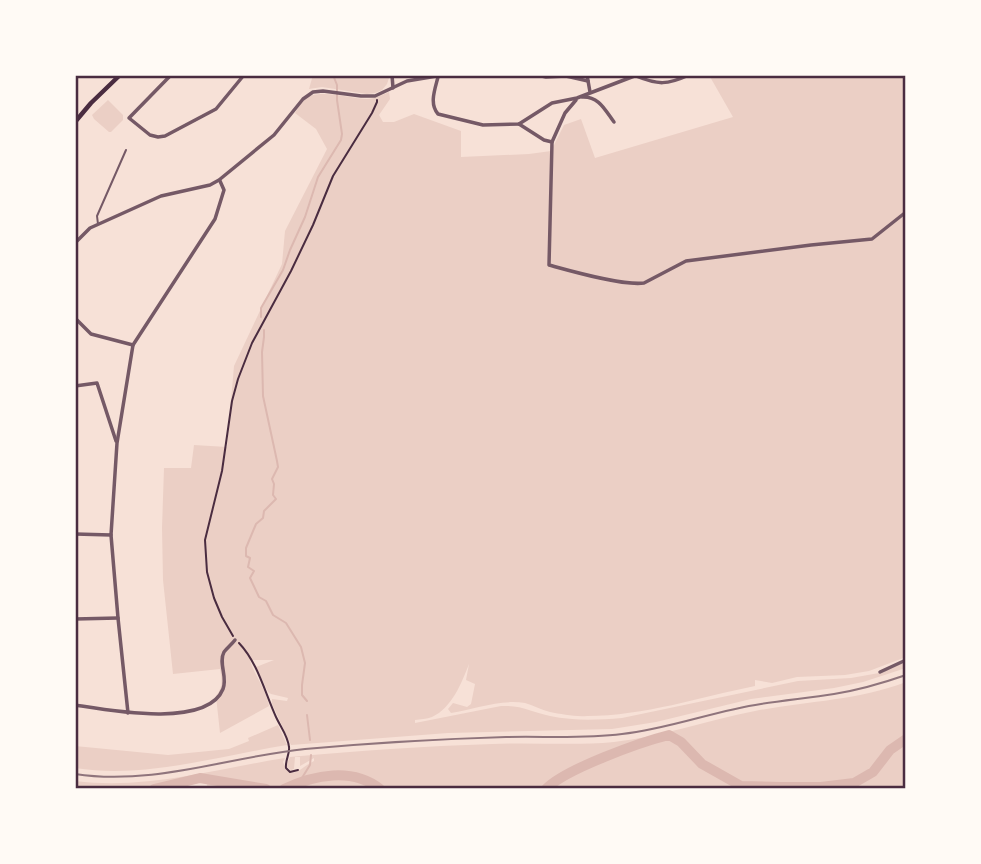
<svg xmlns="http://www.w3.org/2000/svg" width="981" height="864" viewBox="0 0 981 864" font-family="'Fira Sans',sans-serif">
<rect width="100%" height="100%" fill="#f7e1d7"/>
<g fill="#ebcfc5">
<path d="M313,75H390L387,84L382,90L375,93L367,94L322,87L309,89Z"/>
<path d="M709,75H906V657L869,671L845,675L797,677L772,683L755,680V686C700,697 644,716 587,716C575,717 561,714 550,712C541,710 533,705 525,703C501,699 474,709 451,713L448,709L453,703L467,707L471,704L475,684L466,680L469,664C462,682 452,708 432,717C427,719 420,719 415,720V723L501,706C522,705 531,712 550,716C574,721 597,720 622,718L798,681L851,678L879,673L906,662V668L863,682L834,688L751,699L656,722L612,729L448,733L291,745L272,704V699L287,701L288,698L271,694L268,692L256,667L274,660H250C254,675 266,689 269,706L220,733L216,696C223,687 222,680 220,669L173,674L163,580L162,528L164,468H191L194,445L227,447L234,366L282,264L285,231L327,149L316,129L295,113C298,108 301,102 305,99C319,88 350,99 367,99C375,99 382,95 389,92L390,99L379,115L383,122H394L414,114L461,131V157L529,154L551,151L564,125L581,119L595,158L733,117Z"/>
<path d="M108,100L123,115V120L111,132H109L94,119L92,115Z"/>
<path d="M906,682V789H208L206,781L175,789H75V781C147,790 215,769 285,758L283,762C291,783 301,767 314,761V758L300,766V757H295L294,769L291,770L286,766L290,757C357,751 424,746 492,744C532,742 574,746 614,742C662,737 707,720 755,711C806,701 856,701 906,682Z"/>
<path d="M278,725L287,745C218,756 146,779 75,768V746L168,755L229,749L249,741L248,738Z"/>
</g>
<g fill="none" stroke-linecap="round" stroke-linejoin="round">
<g stroke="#dcb8b0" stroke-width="2">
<path d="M261,317V308L283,270L290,250L305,217L318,177L341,140L342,134L337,100V85L333,75"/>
<path d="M264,330V337L262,352L263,396L277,461L278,467L272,479L274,484L273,495L276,499L264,511L263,518L256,524L246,548V556L250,558L248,567L254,571L250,578L259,597L266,601L273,615L286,623L301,647L305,663L302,685V695L307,701"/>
<path d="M307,715L310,740"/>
<path d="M300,781L310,765L311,755"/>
</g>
<g stroke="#dcb8b0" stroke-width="10">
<path d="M154,789L200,778L266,789"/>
<path d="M284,789C314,775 352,767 380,789"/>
<path d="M546,789C565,769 641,742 669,735L681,742L702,764L741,786L781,787H821L854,783L873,772L890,750L906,739"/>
</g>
<g stroke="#4a2c40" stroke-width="2">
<path d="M233,636L222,617L214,598L207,572L205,540L222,471L232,401L238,379L252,343L291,271L313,225L333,176L372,113L377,102V100"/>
<path d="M239,643C258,663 265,693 276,717C280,726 288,736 289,747C290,754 285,760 286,768L290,772L298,770"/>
</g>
<path stroke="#755966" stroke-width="2" d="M98,224L97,216L126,150"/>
<g stroke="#755966" stroke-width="3.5">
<path d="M171,75L129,118L150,135L158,137L165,136L216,109L244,75"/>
<path d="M392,75L393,88"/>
<path d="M537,75L546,77L566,76L588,81"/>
<path d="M587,75L590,92"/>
<path d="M636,76C658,85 667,85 689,75"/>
<path d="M438,77C435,89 429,104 438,114L483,125L519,124L552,103L577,98L637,75"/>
<path d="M582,97C599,96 605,110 614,122"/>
<path d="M519,124L544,140L552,142L549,265C571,271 623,286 644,283L686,261L811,245L872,239L906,212"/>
<path d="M552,142L565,113L576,100"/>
<path d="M75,243L90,228L161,196L210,185L219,180L274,135L303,99L313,92L323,91L361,96H375L407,81L443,75"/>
<path d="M75,318L91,334L133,345"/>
<path d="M75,386L97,383L116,441"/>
<path d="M75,534L111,535L117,443L133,345L215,219L224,190L220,181"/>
<path d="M111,535L118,618L128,713"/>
<path d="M75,619L118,618"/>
<path d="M880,672L906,660"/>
<path d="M75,705C107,710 207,729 223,689C228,677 218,663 224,652C227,648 232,644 235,640"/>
</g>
<path stroke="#4a2c40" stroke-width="4.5" d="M75,122L91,103L120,75"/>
<path stroke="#8f747c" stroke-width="2" d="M75,774C153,786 228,757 305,749C372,743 439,739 506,737C544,736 583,739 622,734C669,729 714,711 761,704C785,700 810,698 834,694C859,690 883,683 906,675"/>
</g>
<rect width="981" height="864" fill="none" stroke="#fffaf5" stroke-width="154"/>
<rect x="77" y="77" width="827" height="710" fill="none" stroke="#4a2c40" stroke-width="2.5"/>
</svg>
